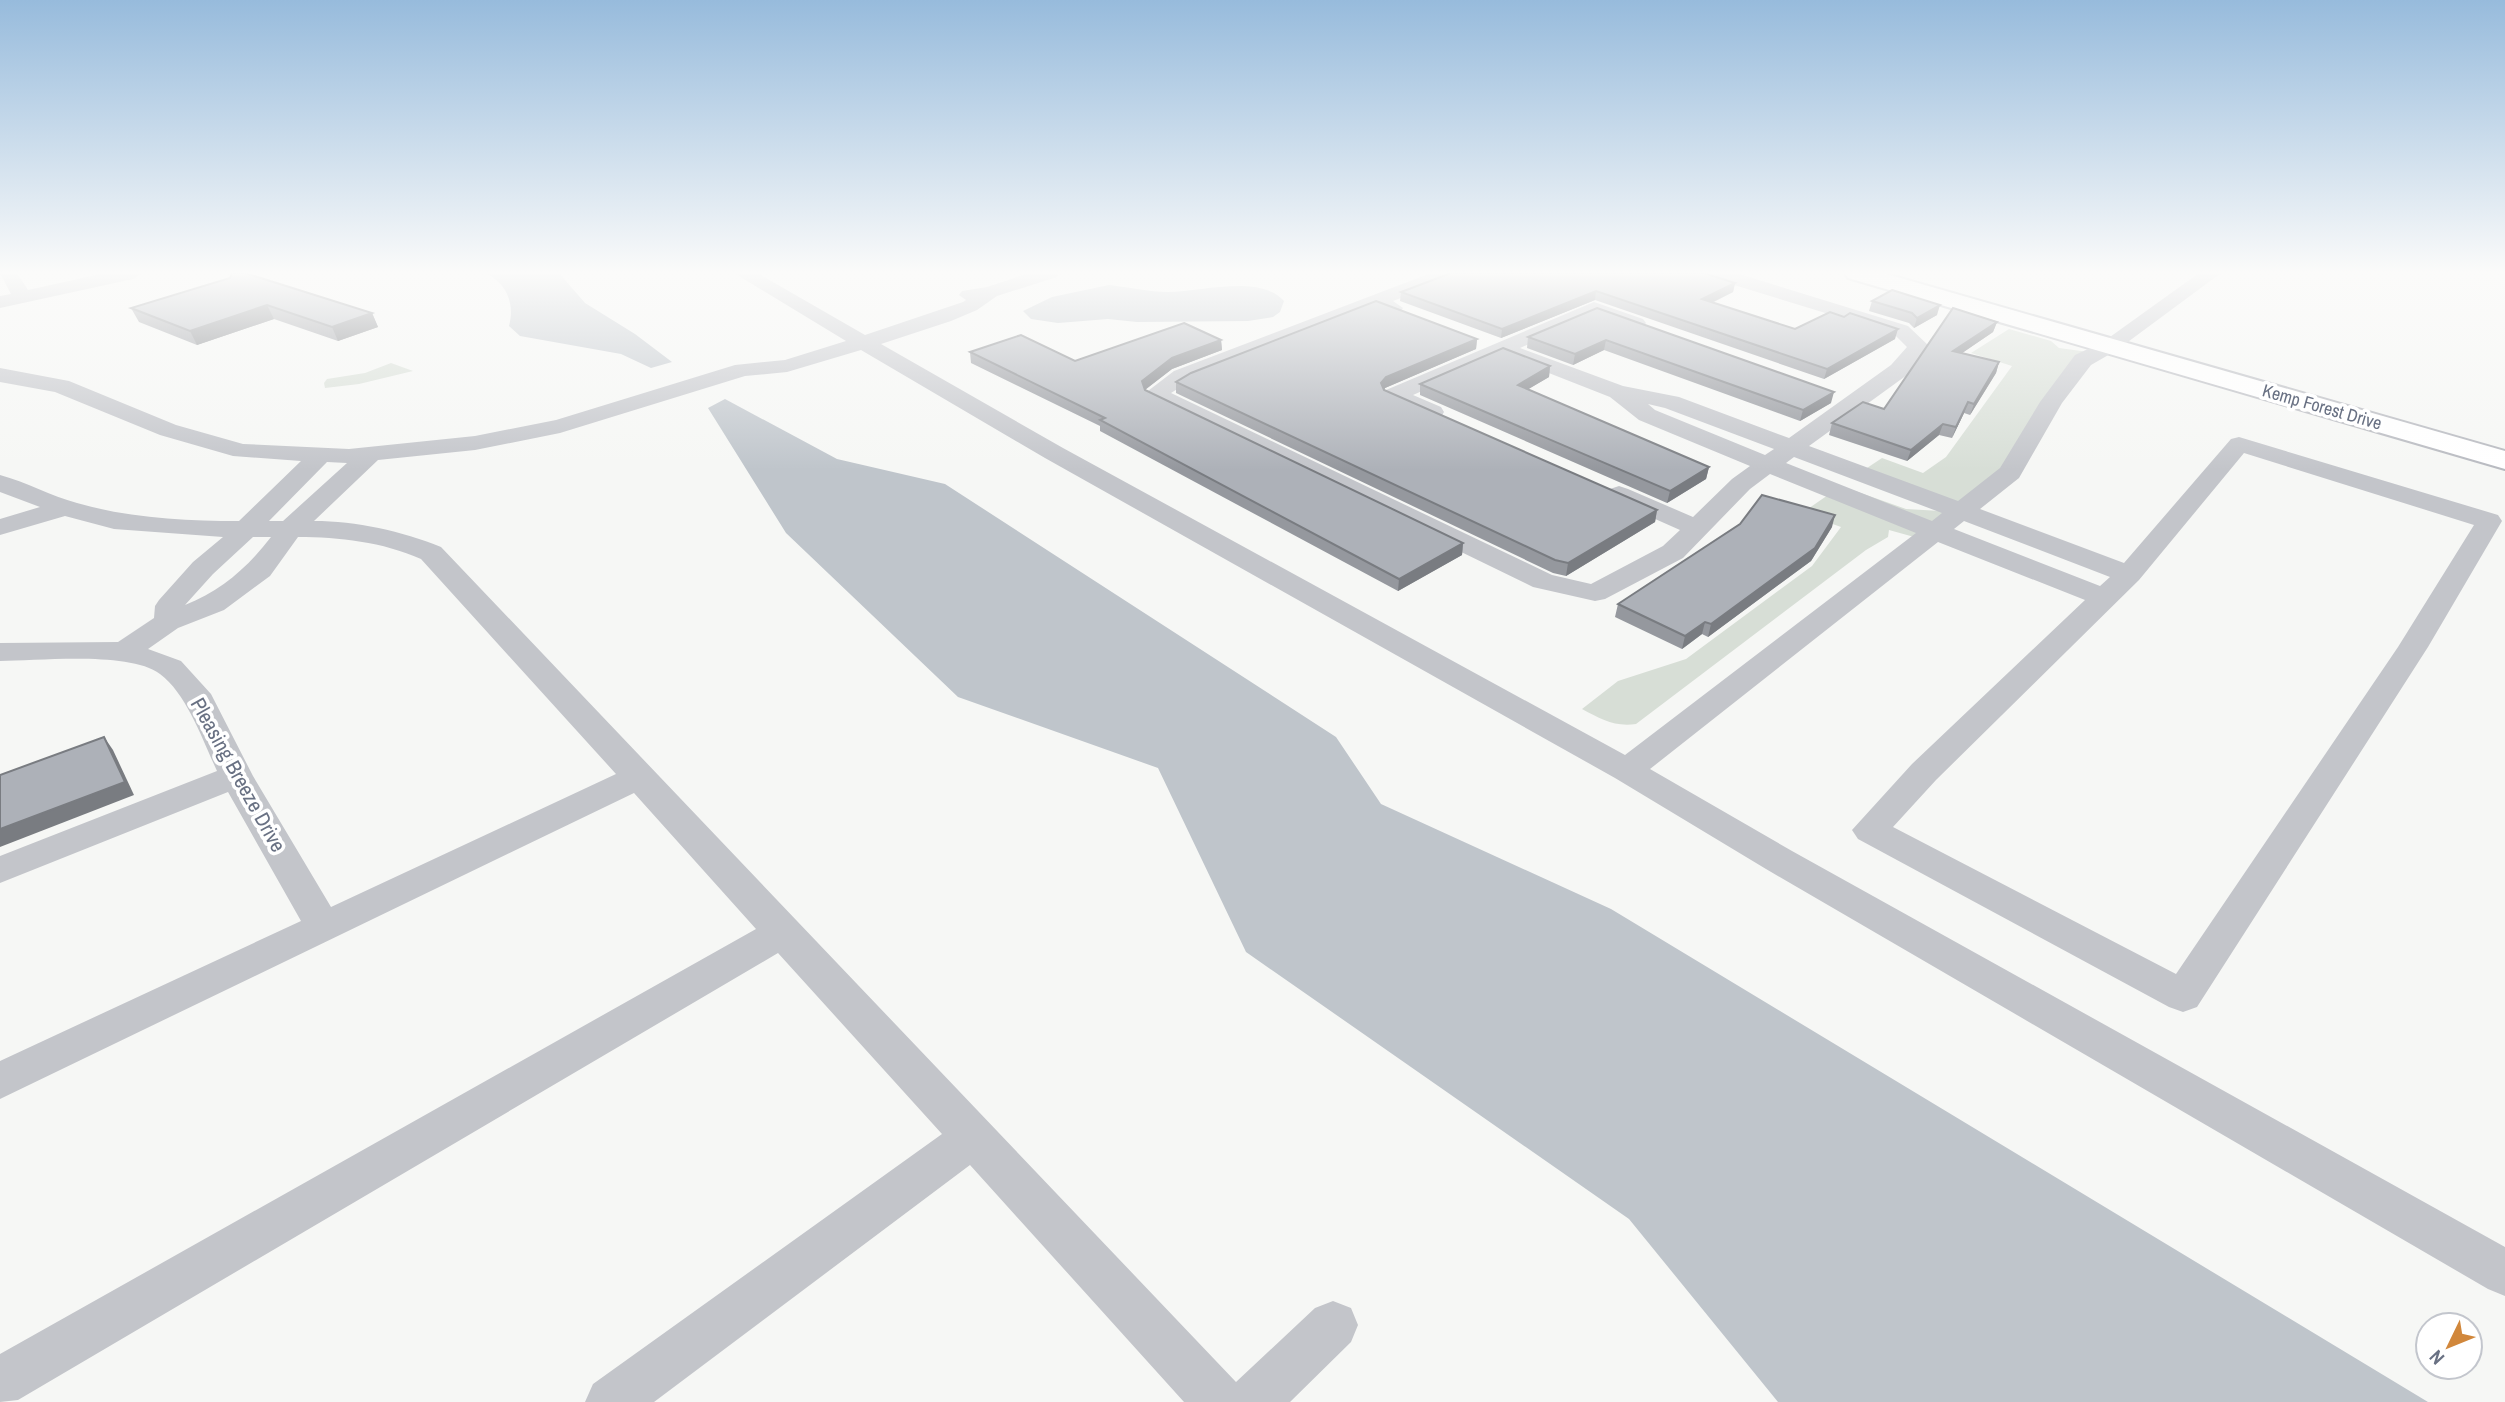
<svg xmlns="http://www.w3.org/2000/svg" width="2505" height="1402" viewBox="0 0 2505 1402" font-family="'Archivo Narrow',sans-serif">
<rect width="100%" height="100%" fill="#f6f7f5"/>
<g fill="#d7ded6">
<path d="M2009,329L2051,341L2059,348L2096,353L2010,473L1925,540L1889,530L1888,537L1866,550L1636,724C1614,727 1601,719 1582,709L1618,681L1686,659L1812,566L1841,527L1802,513L1841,486L1906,509L1958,512L1858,474L1882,458L1923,473L1946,457L2012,366L1971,353Z"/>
<path d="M391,363L413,371L359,384L325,388L324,383L327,379L365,373Z"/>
</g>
<g fill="#bfc5cb">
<path d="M485,273H559L585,303L635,334L672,362L651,368L621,354L520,336L509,326C515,304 507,283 485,273Z"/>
<path d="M1109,285C1128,287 1149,292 1168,292C1202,292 1259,274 1284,301L1280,312L1273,317L1248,321L1137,322L1108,319L1058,323L1031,319L1023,311L1052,297Z"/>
<path d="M725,399L837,459L945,484L1336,737L1381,804L1611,909L2428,1402H1778L1629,1219L1246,952L1158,768L958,697L786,533L708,408Z"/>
</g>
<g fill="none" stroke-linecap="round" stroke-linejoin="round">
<g stroke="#b8bac0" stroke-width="4">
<path id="secondary" d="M1845,273H1883L2505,451V469L1848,278Z"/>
</g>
<g fill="#c3c5ca" fill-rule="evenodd">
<path d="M0,273H17L28,290L105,273H142L133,279L0,308V296L11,294Z"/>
<path d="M734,273H757L865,335L963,302L966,300L959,295L962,291L987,287L1029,273H1059L1057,277L997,296L977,310L951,321L881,344L1063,448L1625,755L1916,533L1770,474L1750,489L1683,558L1605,599L1595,601L1533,587L1147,399L1144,394L1174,371L1431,273H1458L1456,277L1393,301L1403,308L1400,312L1393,314L1375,308L1190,381L1171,393L1552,575L1591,584L1663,546L1680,530L1610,499L1606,494L1610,489L1619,486L1628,489L1693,517L1732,479L1750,466L1639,420L1610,397L1503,355L1413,395L1441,407L1444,412L1441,417H1425L1386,400L1383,395L1386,390L1594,302L1643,319L1646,323L1643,327H1629L1595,315L1520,348L1623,386L1679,397L1789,438L1891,365L1907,347L1894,334L1708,277L1706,273H1736L1908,326L1929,346L1907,375L1809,446L1958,501L2000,468L2040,402L2075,355L2103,342L2199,273H2221L2117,350L2091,365L2062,403L2019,478L1980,509L2124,563L2231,439L2239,437L2498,515L2502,521L2428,647L2197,1007L2183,1012L2169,1007L1858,839L1852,830L1912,764L2085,600L1938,542L1650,769L1792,851L2505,1247V1296L2488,1289L1766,869L1615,778L1045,458L861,350L787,372L745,376L560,433L475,450L378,460L314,521C356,521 402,531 441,547L1236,1382L1315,1308L1333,1301L1351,1308L1358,1325L1351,1342L1290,1402H1184L970,1165L654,1402H585L593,1384L942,1134L778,953L18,1400L0,1402V1354L756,929L634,793L0,1099V1061L301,921L228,792L0,883V856L217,771C203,741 187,694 160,674C129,651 39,661 0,661V643L118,642L154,618L155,606L159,600L193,562L223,537L114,529L65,516L0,535V519L40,507L0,492V475C26,482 51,496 77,503C129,518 185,521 239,521L301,461L233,456L160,435L55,392L0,382V368L69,381L176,425L243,444L349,449L475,436L556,420L735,365L785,360L846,341ZM1648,404L1665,408L1774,449L1765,455L1655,410ZM2244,453L2474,525L2398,647L2176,974L1893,827L1936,780L2139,580ZM1794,457L1942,513L1932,521L1786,463ZM327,462L347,463L283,521H269ZM1964,521L2110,577L2100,586L1954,529ZM253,537H271C248,567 221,591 185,605L213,574ZM298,537C339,537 383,542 421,559L616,774L331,907L253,776L211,694L181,661L148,649L178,628L224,610L270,576Z"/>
</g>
<use href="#secondary" fill="#fff" fill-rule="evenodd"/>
</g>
<g fill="#95989e">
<path d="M230,278L372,313L378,327L338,341L274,319L197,345L139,322L131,308Z"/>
<path d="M1735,283L1733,292L1712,303L1795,329L1895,339L1824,379L1595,300L1501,338L1400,301L1401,292Z"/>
<path d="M1872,301L1937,315L1914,328L1909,323L1869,311Z"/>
<path d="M1597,308L1831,403L1800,421L1604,350L1573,365L1527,348L1528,337Z"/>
<path d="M1997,322L1993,332L1962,353L1999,362L1996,373L1970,415L1964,413L1952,438L1939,435L1907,461L1829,435L1832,423L1884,409Z"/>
<path d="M1477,339L1476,349L1385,388L1384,390L1657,510L1655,522L1566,576L1553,573L1176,393V382Z"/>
<path d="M1221,340L1222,350L1172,369L1145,390L1463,543L1462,555L1398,591L1100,431V426L971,363L970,352L1075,361Z"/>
<path d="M1550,366L1549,377L1528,389L1709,467L1706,479L1667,503L1420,395V384Z"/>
<path d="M1832,527L1811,561L1708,637L1702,634L1682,649L1615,617L1618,604Z"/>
</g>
<g fill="#797c81">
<path d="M1735,283L1733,292L1700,308L1702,299Z"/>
<path d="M1596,291L1595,300L1501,338L1502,329Z"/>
<path d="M267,305L274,319L197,345L190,331Z"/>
<path d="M1940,305L1937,315L1914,328L1917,318Z"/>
<path d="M372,313L378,327L338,341L332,327Z"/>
<path d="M1997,322L1993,332L1949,362L1953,351Z"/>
<path d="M1898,329L1895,339L1824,379L1827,369Z"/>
<path d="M1477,339L1476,349L1385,388L1381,394V383L1386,377Z"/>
<path d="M1221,340L1222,350L1172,369L1142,392V381L1172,358Z"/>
<path d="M1606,340L1604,350L1573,365L1575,354Z"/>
<path d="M1999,362L1996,373L1970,415L1974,404Z"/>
<path d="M1550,366L1549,377L1517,396L1518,385Z"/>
<path d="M1834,392L1831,403L1800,421L1803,410Z"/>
<path d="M1968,402L1964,413L1952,438L1956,427Z"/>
<path d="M1943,424L1939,435L1907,461L1911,450Z"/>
<path d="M1709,467L1706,479L1667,503L1670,491Z"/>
<path d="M1657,510L1655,522L1566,576L1568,563Z"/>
<path d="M1835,515L1832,527L1811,561L1708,637L1711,624Z"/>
<path d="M1463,543L1462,555L1398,591L1399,579Z"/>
<path d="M1705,622L1702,634L1682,649L1685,636Z"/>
<path d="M104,737L113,750L134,795L0,847V829Z"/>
</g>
<g fill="#adb1b8" stroke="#797c81" stroke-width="2">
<path d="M232,273H245L372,313L332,327L267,305L190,331L131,308L230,278Z"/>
<path d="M1451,273H1704L1735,283L1702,299L1795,329L1830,312L1844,317L1850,313L1898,329L1827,369L1596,291L1502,329L1401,292Z"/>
<path d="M1892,290L1940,305L1917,318L1912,313L1872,301Z"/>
<path d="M1376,301L1477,339L1386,377L1381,383L1384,390L1657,510L1568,563L1555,560L1176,382L1191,373Z"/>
<path d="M1597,308L1834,392L1803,410L1606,340L1575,354L1528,337Z"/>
<path d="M1953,308L1997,322L1953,351L1999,362L1974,404L1968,402L1956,427L1943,424L1911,450L1832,423L1863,402L1884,409Z"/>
<path d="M1184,323L1221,340L1172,358L1142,381L1145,390L1463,543L1399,579L1100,420L1105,418L970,352L1021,335L1075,361Z"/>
<path d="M1503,348L1550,366L1518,385L1709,467L1670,491L1420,384Z"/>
<path d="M1762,495L1835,515L1815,548L1711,624L1705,622L1685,636L1618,604L1740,524Z"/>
<path d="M104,737L125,782L0,829V775Z"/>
</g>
<linearGradient id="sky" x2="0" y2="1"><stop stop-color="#97bbdc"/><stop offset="0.58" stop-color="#fbfbfa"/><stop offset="1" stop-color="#fbfbfa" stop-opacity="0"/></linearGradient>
<rect width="2505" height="470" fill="url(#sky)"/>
<g text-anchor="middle" stroke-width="7" stroke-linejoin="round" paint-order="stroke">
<g font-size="18" fill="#697183" stroke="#fff">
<text transform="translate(2322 407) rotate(16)" y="6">Kemp Forest Drive</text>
</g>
<g font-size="21" fill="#697183" stroke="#fff">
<text transform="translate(238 775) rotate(61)" y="7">Pleasing Breeze Drive</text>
</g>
</g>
<g transform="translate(2449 1346) rotate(227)"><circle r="33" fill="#ffffff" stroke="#c3c6cd" stroke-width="2"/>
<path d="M0-5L12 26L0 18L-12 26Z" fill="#d1873b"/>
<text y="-10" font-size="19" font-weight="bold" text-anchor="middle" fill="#697183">N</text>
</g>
</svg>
